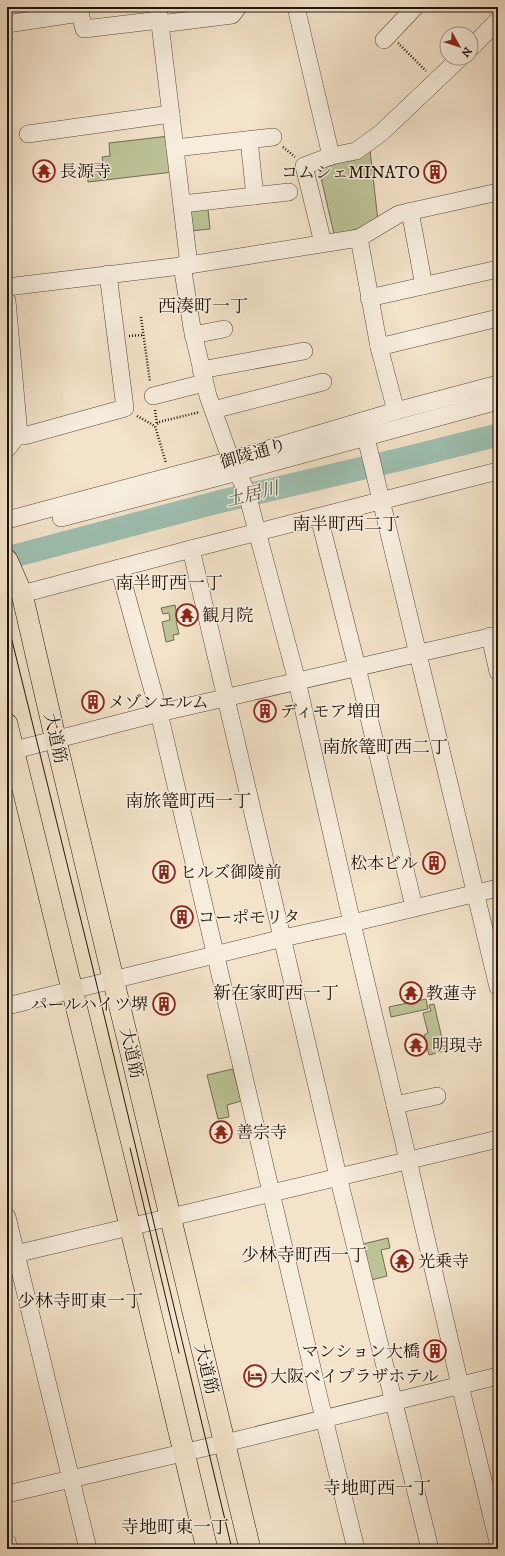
<svg xmlns="http://www.w3.org/2000/svg" width="505" height="1556" viewBox="0 0 505 1556" font-family="'IM FELL DW Pica','Noto Serif JP',serif">
<rect width="100%" height="100%" fill="#f3e3ca"/>
<filter id="stains"><feTurbulence type="fractalNoise" baseFrequency=".005" numOctaves="4"/><feColorMatrix values="0 0 0 0 .2 0 0 0 0 .09 0 0 0 0 .02 0 0 0 .5 -.17"/></filter>
<radialGradient id="worn" r=".72"><stop offset=".6" stop-color="#630" stop-opacity="0"/><stop offset="1" stop-color="#630" stop-opacity=".3"/></radialGradient>
<g fill="#bcc396" stroke="#6e6c50">
<path d="M169,136L173,172L88,182L86,165L103,163L102,157L110,156L109,143Z"/>
<path d="M370,150L378,221L365,228L334,234L319,169L363,155Z"/>
<path d="M208,209L210,229L191,231L189,215L193,211Z"/>
<path d="M175,605L178,620L176,621L179,634L173,635L174,640L166,642L162,622L170,620L169,613L163,614L161,608Z"/>
<path d="M426,999L428,1009L391,1017L389,1007Z"/>
<path d="M434,1004L445,1051L429,1055L424,1035L428,1033L423,1013L431,1011L429,1005Z"/>
<path d="M233,1069L241,1101L227,1105L229,1117L218,1119L207,1075Z"/>
<path d="M388,1238L390,1248L381,1250L387,1276L371,1280L363,1244Z"/>
</g>
<g fill="none" stroke-linecap="round" stroke-linejoin="round">
<path stroke="#9dbfb0" stroke-width="23" d="M7,558L218,502L406,458L498,435"/>
<g stroke="#544839" stroke-width="18">
<g id="minor">
<path d="M158,7L189,265"/>
<path d="M296,7L331,156L304,166L323,243"/>
<path d="M7,24L80,13L84,29L160,20"/>
<path d="M160,24L232,15L238,7"/>
<path d="M384,40L415,7"/>
<path d="M471,48L498,20"/>
<path d="M28,134L171,114"/>
<path d="M249,140L255,196"/>
<path d="M175,148L273,137"/>
<path d="M331,156L356,151L381,133L460,58"/>
<path d="M182,204L289,192"/>
<path d="M410,211L424,286"/>
<path d="M359,238L379,347L396,411"/>
<path d="M182,265L192,328L208,396L231,460L246,490L297,681L352,923L408,1160L460,1385L498,1542"/>
<path d="M7,287L189,265L359,238L399,214L498,192"/>
<path d="M369,298L498,269"/>
<path d="M7,301L19,434L7,449"/>
<path d="M193,335L224,329"/>
<path d="M379,347L498,318"/>
<path d="M201,370L304,351"/>
<path d="M153,396L204,383"/>
<path d="M213,410L323,382"/>
<path d="M362,421L498,987"/>
<path d="M19,434L24,436L125,408L108,274"/>
<path d="M319,517L357,667L414,907"/>
<path d="M61,518L238,472L498,401"/>
<path d="M7,520L231,460L396,411L498,384"/>
<path d="M191,549L338,1176L430,1549"/>
<path d="M119,568L159,713L320,1402L356,1549"/>
<path d="M22,594L191,549L498,471"/>
<path d="M490,636L498,672"/>
<path d="M7,752L159,713L498,635"/>
<path d="M7,1006L283,938L352,923L498,888"/>
<path d="M395,1105L437,1096"/>
<path d="M7,1217L88,1549"/>
<path d="M7,1256L498,1139"/>
<path d="M7,1494L225,1443L498,1376"/>
<path d="M7,1542L9,1549"/>
</g>
</g>
<g stroke="#1f1409" stroke-width="22">
<g id="major">
<path d="M7,560L22,594L56,741L250,1549"/>
<path d="M7,724L130,1226L207,1549"/>
</g>
</g>
<g stroke="#1f1409" stroke-width="2.5" stroke-dasharray="1 2" stroke-linecap="butt">
<path d="M398,43L426,71"/>
<path d="M283,147L295,157"/>
<path d="M141,317L150,382"/>
<path d="M129,336L143,335"/>
<path d="M155,410L157,424"/>
<path d="M137,416L155,426L166,463"/>
<path d="M157,424L159,422L200,412"/>
</g>
<use href="#minor" stroke="#f7eddd" stroke-width="17"/>
<use href="#major" stroke="#f3e3ca" stroke-width="21"/>
<g stroke="#1f1409" stroke-width="1">
<path d="M7,620L93,969L232,1549"/>
<path d="M130,1148L179,1353"/>
</g>
</g>
<defs>
<g id="temple-ring" transform="scale(1.15)"><circle r="9.5" fill="#f7eddd" stroke="#8f2418" stroke-width="1.5"/><path d="M0-6L5-2H3V0L6.5 2.5H4V6H1.5V3h-3V6H-4V2.5H-6.5L-3 0V-2H-5Z" fill="#8f2418"/></g>
<g id="building-ring" transform="scale(1.15)"><circle r="9.5" fill="#f7eddd" stroke="#8f2418" stroke-width="1.5"/><path d="M-4-6H4V6H1V3H-1V6H-4ZM-2.5-4.3h1.7v1.8h-1.7ZM.8-4.3h1.7v1.8H.8ZM-2.5-1h1.7V.8h-1.7ZM.8-1h1.7V.8H.8Z" fill="#8f2418"/></g>
<g id="hotel-ring" transform="scale(1.15)"><circle r="9.5" fill="#f7eddd" stroke="#8f2418" stroke-width="1.5"/><path d="M-6-4.5h1.5V1H6V5H4.5V3h-9V5H-6ZM-4 0a1.8 1.8 0 1 1 3.6 0ZM.5 0V-2.5h3Q6-2.5 6 0Z" fill="#8f2418"/></g>
</defs>
<g fill-rule="evenodd">
<use href="#temple-ring" x="44" y="171"/>
<use href="#building-ring" x="435" y="172"/>
<use href="#temple-ring" x="187" y="615"/>
<use href="#building-ring" x="93" y="702"/>
<use href="#building-ring" x="265" y="711"/>
<use href="#building-ring" x="434" y="863"/>
<use href="#building-ring" x="164" y="872"/>
<use href="#building-ring" x="182" y="917"/>
<use href="#temple-ring" x="411" y="993"/>
<use href="#building-ring" x="164" y="1004"/>
<use href="#temple-ring" x="416" y="1045"/>
<use href="#temple-ring" x="221" y="1132"/>
<use href="#temple-ring" x="402" y="1261"/>
<use href="#building-ring" x="435" y="1351"/>
<use href="#hotel-ring" x="255" y="1376"/>
</g>
<g text-anchor="middle" stroke-width="3" stroke-linejoin="round" paint-order="stroke">
<g font-size="17" fill="#1f1409" stroke="#f7eddd" text-anchor="start">
<text x="60" y="177">長源寺</text>
<text x="420" y="178" text-anchor="end">コムシェMINATO</text>
<text x="202" y="621">観月院</text>
<text x="108" y="708">メゾンエルム</text>
<text x="280" y="717">ディモア増田</text>
<text x="418" y="869" text-anchor="end">松本ビル</text>
<text x="180" y="878">ヒルズ御陵前</text>
<text x="198" y="923">コーポモリタ</text>
<text x="426" y="999">教蓮寺</text>
<text x="148" y="1010" text-anchor="end">パールハイツ堺</text>
<text x="432" y="1051">明現寺</text>
<text x="236" y="1138">善宗寺</text>
<text x="418" y="1267">光乗寺</text>
<text x="420" y="1357" text-anchor="end">マンション大橋</text>
<text x="270" y="1382">大阪ベイプラザホテル</text>
</g>
<g font-size="17" fill="#1f1409" stroke="#f7eddd">
<text transform="translate(253 453) rotate(-16)" y="6">御陵通り</text>
<text transform="translate(56 738) rotate(77)" y="6">大道筋</text>
<text transform="translate(132 1053) rotate(77)" y="6">大道筋</text>
<text transform="translate(207 1369) rotate(76)" y="6">大道筋</text>
</g>
<g font-size="18" fill="#1f1409" stroke="#f7eddd">
<text x="203" y="312">西湊町一丁</text>
<text x="346" y="530">南半町西二丁</text>
<text x="169" y="589">南半町西一丁</text>
<text x="385" y="753">南旅篭町西二丁</text>
<text x="188" y="807">南旅篭町西一丁</text>
<text x="276" y="999">新在家町西一丁</text>
<text x="304" y="1261">少林寺町西一丁</text>
<text x="80" y="1307">少林寺町東一丁</text>
<text x="377" y="1494">寺地町西一丁</text>
<text x="175" y="1533">寺地町東一丁</text>
</g>
<g font-size="18" font-style="italic" fill="#4b5043" stroke="#f7eddd">
<text transform="translate(252 494) rotate(-14)" y="6">土居川</text>
</g>
</g>
<rect width="505" height="1556" fill="none" stroke="#f3e3ca" stroke-width="24"/>
<rect x="8" y="8" width="489" height="1540" fill="none" stroke="#1f1409" stroke-width="2"/>
<rect x="12" y="12" width="481" height="1532" fill="none" stroke="#1f1409"/>
<g transform="translate(459 46) rotate(129)"><circle r="19" fill="#f7eddd" stroke="#a19688"/>
<path d="M0-3L7 15L0 10L-7 15Z" fill="#8f2418"/>
<text y="-6" font-size="11" font-weight="bold" text-anchor="middle" fill="#1f1409">N</text>
</g>
<rect width="100%" height="100%" filter="url(#stains)"/>
<rect width="100%" height="100%" fill="url(#worn)"/>
</svg>
